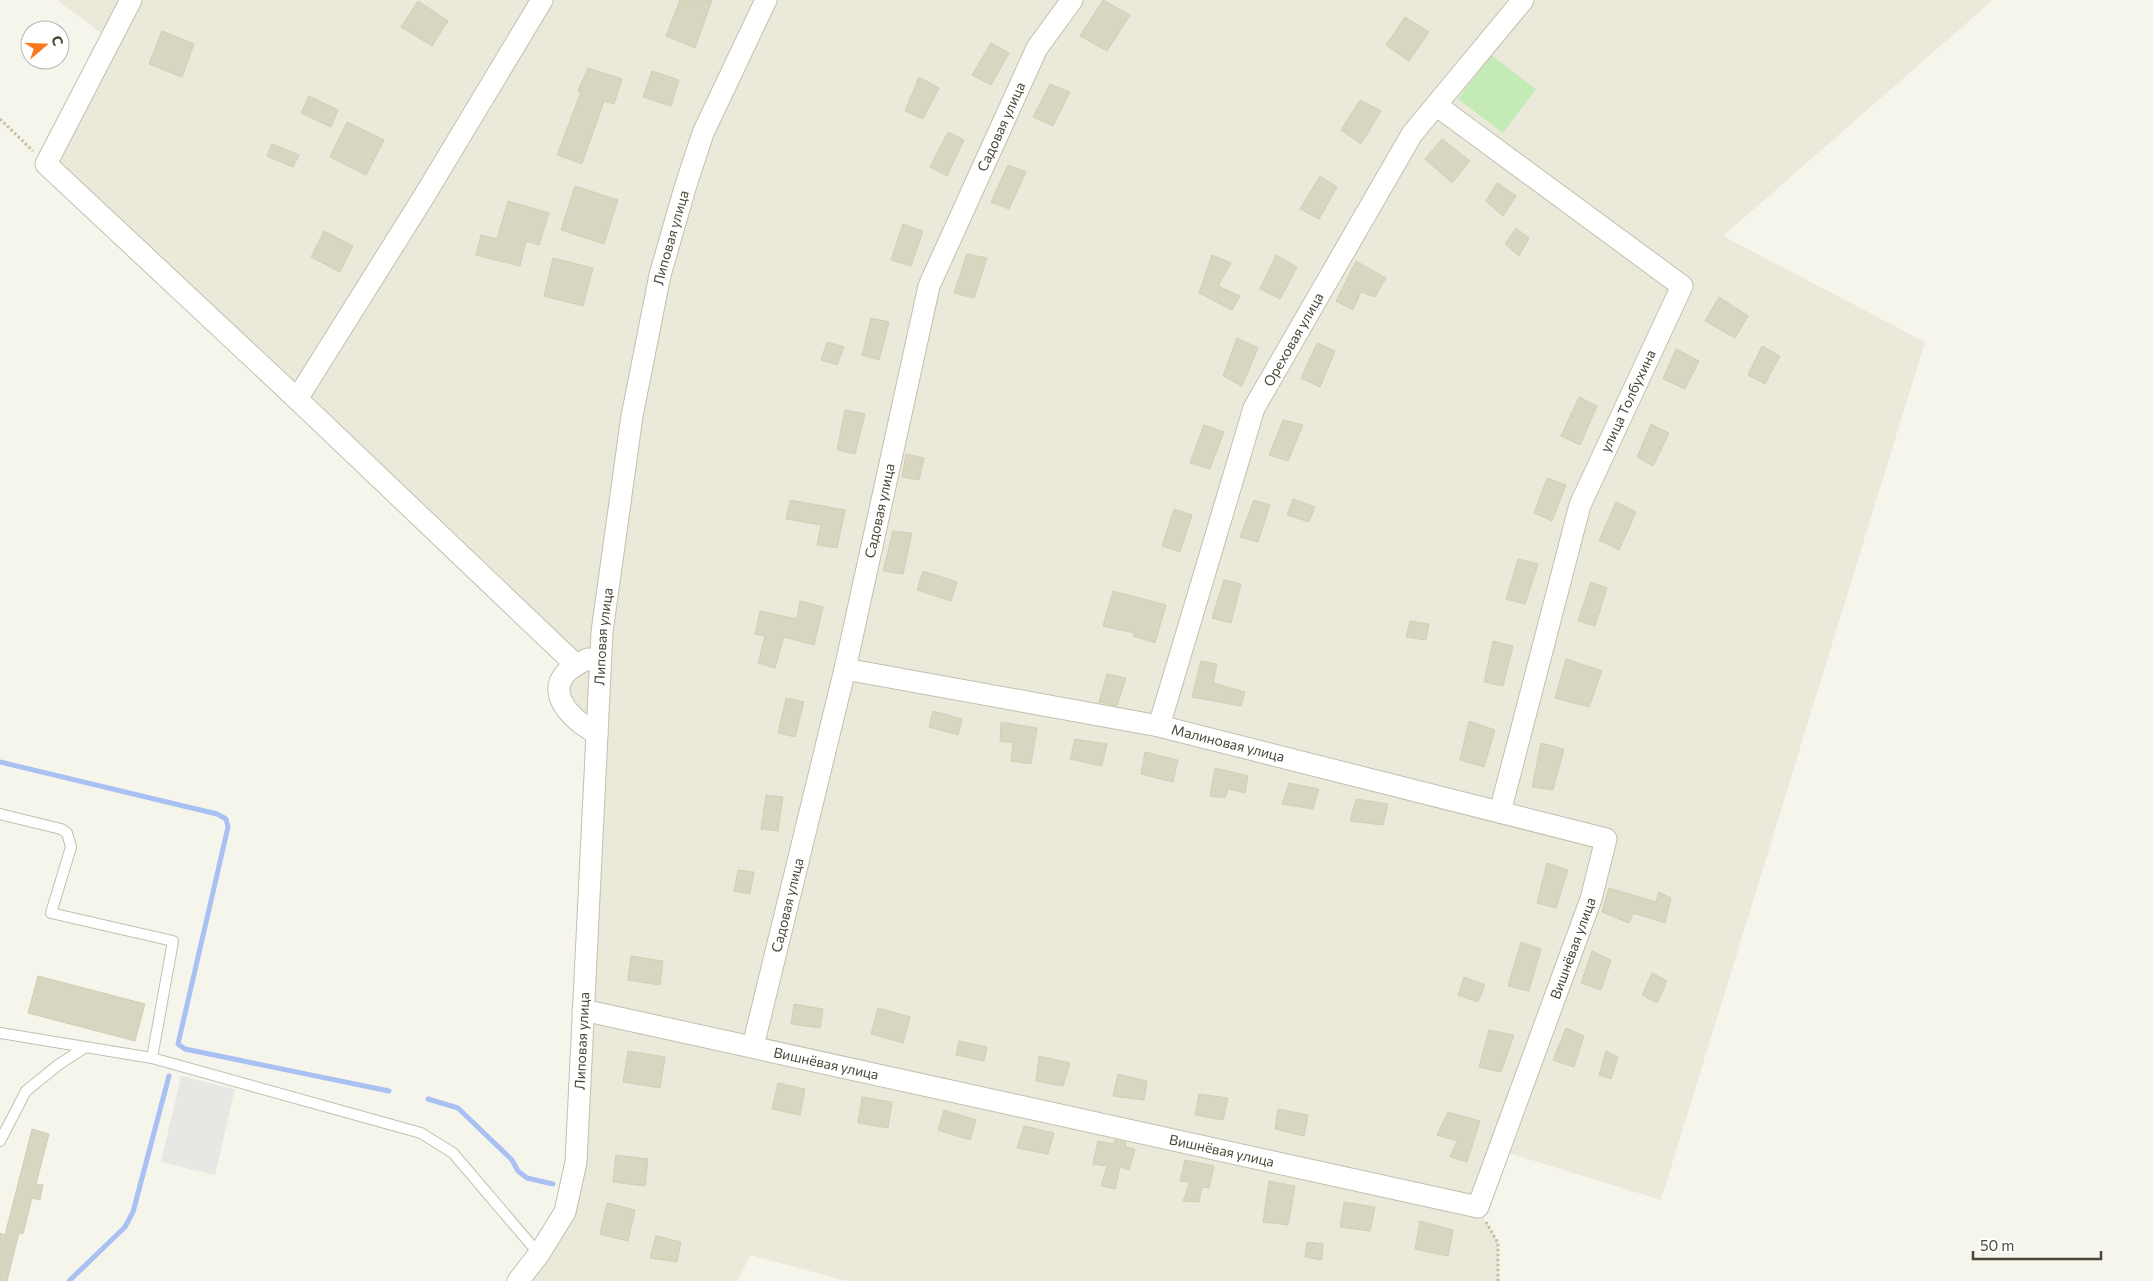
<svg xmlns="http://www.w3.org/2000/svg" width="2153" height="1281" viewBox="0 0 2153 1281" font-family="Commissioner,sans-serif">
<rect width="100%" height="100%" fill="#f6f5ec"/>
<path fill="#eae9da" d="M57,0H1993L1723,236L1925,342L1661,1200L1499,1150L1478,1207L1498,1243V1281H847L750,1255L738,1281H518L565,1212L597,734L563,704L575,665L46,164L110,40Z"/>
<path fill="#c4eab5" d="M1491,55L1536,89L1503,133L1458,99Z"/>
<path fill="#e8e7e3" d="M181,1076L235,1089L215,1175L161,1162Z"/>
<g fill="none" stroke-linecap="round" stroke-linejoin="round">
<g stroke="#a9c1f2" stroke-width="5">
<path d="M0,762L217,814L226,819L228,827L178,1044L185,1049L389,1091"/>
<path d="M428,1099L458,1108L512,1160L518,1171L527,1178L553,1184"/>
<path d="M69,1281L125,1227L133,1212L169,1076"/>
</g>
</g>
<g fill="#d8d5c1" stroke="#d3cfb4">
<path d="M680,0H712L695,48L666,36Z"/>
<path d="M1103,0L1130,15L1107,51L1080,36Z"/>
<path d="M418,1L448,21L432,46L401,27Z"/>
<path d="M1405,17L1429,32L1409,61L1386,45Z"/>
<path d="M162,31L194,44L182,77L149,64Z"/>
<path d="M991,43L1009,53L991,85L972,75Z"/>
<path d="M588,68L622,79L614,104L604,101L582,164L557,155L581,92L578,91Z"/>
<path d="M652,71L679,80L671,106L643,97Z"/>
<path d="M919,77L939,88L923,119L905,111Z"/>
<path d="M1050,84L1070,92L1053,126L1033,117Z"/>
<path d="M309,96L338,110L331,127L301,113Z"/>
<path d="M1360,100L1381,111L1361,144L1341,130Z"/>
<path d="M347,122L384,140L366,175L330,157Z"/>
<path d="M948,132L964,140L947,176L930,167Z"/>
<path d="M1442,139L1470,161L1452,183L1425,159Z"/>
<path d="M272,144L299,155L293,167L267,156Z"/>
<path d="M1008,165L1026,172L1009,209L991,202Z"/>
<path d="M1320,176L1337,187L1319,219L1300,209Z"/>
<path d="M1497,183L1516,196L1503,216L1486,201Z"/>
<path d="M575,186L618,200L604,244L561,230Z"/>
<path d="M508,201L549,213L539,245L526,241L520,266L476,255L481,235L497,239Z"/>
<path d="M903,224L923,231L911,266L891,260Z"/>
<path d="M1516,228L1529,238L1519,256L1505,244Z"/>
<path d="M324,231L353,246L340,272L311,257Z"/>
<path d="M967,254L987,258L974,298L954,293Z"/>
<path d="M1212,255L1231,263L1218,286L1240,296L1232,310L1199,293Z"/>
<path d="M1276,255L1297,267L1280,299L1260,289Z"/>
<path d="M553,258L593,268L583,306L544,296Z"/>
<path d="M1356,261L1386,278L1375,297L1361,292L1353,310L1336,301Z"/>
<path d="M1719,297L1748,316L1735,338L1705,321Z"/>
<path d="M871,318L889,322L879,360L862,355Z"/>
<path d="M1237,338L1258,348L1242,386L1223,376Z"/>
<path d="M827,342L844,347L837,365L821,360Z"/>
<path d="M1317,343L1335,351L1320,387L1301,378Z"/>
<path d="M1762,346L1780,356L1765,384L1748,375Z"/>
<path d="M1676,349L1699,361L1685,389L1663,379Z"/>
<path d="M1579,397L1597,406L1580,445L1561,436Z"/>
<path d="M845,410L865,414L855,454L837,450Z"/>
<path d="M1283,420L1303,425L1288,461L1269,455Z"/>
<path d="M1651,424L1669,433L1653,466L1637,457Z"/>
<path d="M1204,425L1224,432L1210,469L1190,463Z"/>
<path d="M906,454L924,458L919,480L902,477Z"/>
<path d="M1547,478L1566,485L1552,521L1534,513Z"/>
<path d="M1293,499L1315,507L1309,522L1287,515Z"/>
<path d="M790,500L845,510L837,548L817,545L821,525L786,519Z"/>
<path d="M1254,500L1270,505L1258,542L1240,537Z"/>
<path d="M1616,502L1636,512L1619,550L1599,540Z"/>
<path d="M1174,509L1192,515L1180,552L1162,546Z"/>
<path d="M893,531L912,533L903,574L883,571Z"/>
<path d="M1518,559L1538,564L1525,604L1506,599Z"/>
<path d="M923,571L957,582L951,601L917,590Z"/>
<path d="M1224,580L1241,584L1231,623L1212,618Z"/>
<path d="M1591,582L1607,588L1595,626L1578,621Z"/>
<path d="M1113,591L1166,605L1155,643L1133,636L1134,633L1103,626Z"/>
<path d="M800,601L823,607L814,645L784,637L775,668L758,663L765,636L755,634L760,611L797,619Z"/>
<path d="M1410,621L1429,624L1426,640L1406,637Z"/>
<path d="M1493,641L1513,646L1503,686L1484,682Z"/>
<path d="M1566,659L1602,671L1589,707L1555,698Z"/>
<path d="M1201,661L1217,664L1213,683L1245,692L1241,706L1192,697Z"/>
<path d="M1107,674L1126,678L1117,706L1099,702Z"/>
<path d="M786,698L804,702L795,737L778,733Z"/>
<path d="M933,711L962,719L958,735L929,727Z"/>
<path d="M1469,721L1495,730L1484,767L1460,760Z"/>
<path d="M1001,722L1037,728L1031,764L1011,761L1013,743L1000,741Z"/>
<path d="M1075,739L1107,744L1102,766L1070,759Z"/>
<path d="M1541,743L1564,749L1553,790L1532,787Z"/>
<path d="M1145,752L1178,760L1173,782L1141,774Z"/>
<path d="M1215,768L1248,776L1245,793L1228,789L1225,798L1210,796Z"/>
<path d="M1289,783L1319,789L1313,809L1282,804Z"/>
<path d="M766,795L783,797L778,831L761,829Z"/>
<path d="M1356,799L1388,804L1383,825L1350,821Z"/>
<path d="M1547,863L1568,870L1556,908L1537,903Z"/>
<path d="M738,870L754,872L750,894L734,891Z"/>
<path d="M1609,888L1656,902L1659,892L1671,898L1665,923L1633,913L1629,923L1602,912Z"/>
<path d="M1521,942L1541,949L1529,991L1508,986Z"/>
<path d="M1592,951L1611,960L1601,990L1581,983Z"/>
<path d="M631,956L663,961L660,985L628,980Z"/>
<path d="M1652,973L1667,981L1657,1003L1642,995Z"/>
<path d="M38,976L145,1004L135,1041L28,1013Z"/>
<path d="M1464,977L1485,985L1478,1002L1458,995Z"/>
<path d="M794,1004L823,1009L820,1028L791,1024Z"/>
<path d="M878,1008L910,1017L903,1043L871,1034Z"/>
<path d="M1566,1028L1584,1036L1574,1067L1553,1060Z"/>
<path d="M1489,1030L1514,1035L1501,1072L1479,1067Z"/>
<path d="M959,1041L987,1047L984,1061L956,1055Z"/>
<path d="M628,1051L665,1057L660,1088L623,1082Z"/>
<path d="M1606,1051L1618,1057L1611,1079L1599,1075Z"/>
<path d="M1039,1056L1070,1063L1063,1086L1036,1081Z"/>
<path d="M1118,1074L1147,1081L1144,1100L1113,1096Z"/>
<path d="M778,1083L805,1089L800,1115L772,1109Z"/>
<path d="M1199,1094L1228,1098L1223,1120L1195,1115Z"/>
<path d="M862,1097L892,1102L888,1128L858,1123Z"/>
<path d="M1278,1109L1308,1115L1304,1136L1275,1129Z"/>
<path d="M944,1110L976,1120L970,1140L938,1130Z"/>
<path d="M1448,1112L1480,1121L1467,1162L1450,1157L1457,1141L1437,1135Z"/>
<path d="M1024,1126L1054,1133L1048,1154L1017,1148Z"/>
<path d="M32,1129L49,1134L36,1184L43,1185L40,1200L32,1198L23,1234L19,1233L7,1281H0V1233L5,1235Z"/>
<path d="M1115,1140L1126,1142L1125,1147L1135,1149L1129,1170L1120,1167L1115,1189L1101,1186L1107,1166L1093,1164L1098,1141L1113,1144Z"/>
<path d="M616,1155L648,1159L645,1186L613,1182Z"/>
<path d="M1185,1160L1214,1166L1209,1188L1202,1187L1199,1202L1183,1201L1190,1182L1180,1181Z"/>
<path d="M1269,1181L1295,1186L1288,1225L1263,1222Z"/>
<path d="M1344,1202L1375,1207L1370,1231L1340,1227Z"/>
<path d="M607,1203L635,1210L628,1241L600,1234Z"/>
<path d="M1420,1221L1453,1230L1448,1256L1415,1249Z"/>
<path d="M656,1236L681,1242L677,1262L650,1258Z"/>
<path d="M1307,1242L1323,1244L1322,1260L1305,1257Z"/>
</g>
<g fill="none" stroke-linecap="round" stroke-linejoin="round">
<g stroke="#c2c0ae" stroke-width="12">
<g id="service">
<path d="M0,814L61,829L67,833L71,847L51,913L173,941L152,1058"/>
<path d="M0,1033L152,1058L421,1133L453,1153L539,1254"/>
<path d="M0,1141L26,1091L58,1065L84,1048"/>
</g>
</g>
<g stroke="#c2c0ae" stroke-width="23">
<g id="minor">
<path d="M131,0L46,164L297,399L576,665"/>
<path d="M1436,105L1682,286L1580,505L1500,812"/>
<path d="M297,399L423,198L542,0"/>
<path d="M588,659C537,680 561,713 597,734"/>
<path id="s1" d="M1159,726L1254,408L1412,134L1523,0"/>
<path id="s2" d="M583,1010L1478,1207L1591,899L1606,839L1159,726L845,669"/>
<path id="s3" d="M753,1046L845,669L929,286L1037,48L1072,0"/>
<path id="s4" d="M518,1281L539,1254L565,1212L576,1162L602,632L632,416L660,275L685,188L703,133L766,0"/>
</g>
</g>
<g stroke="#c4c09f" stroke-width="3" stroke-dasharray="2.5 2.5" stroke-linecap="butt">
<path d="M0,119L33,151"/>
<path d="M1486,1222L1498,1243V1281"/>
</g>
<use href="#service" stroke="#fff" stroke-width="10"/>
<use href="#minor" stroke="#fff" stroke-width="21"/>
</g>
<g text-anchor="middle" stroke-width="4" stroke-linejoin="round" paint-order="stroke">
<g font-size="14" fill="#4b4839" stroke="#fff">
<text dy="5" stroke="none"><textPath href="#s3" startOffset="955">Садовая улица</textPath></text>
<text dy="5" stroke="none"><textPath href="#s4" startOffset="1066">Липовая улица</textPath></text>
<text dy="5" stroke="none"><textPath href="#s1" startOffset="411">Ореховая улица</textPath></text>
<text transform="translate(1628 401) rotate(-65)" y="5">улица Толбухина</text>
<text dy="5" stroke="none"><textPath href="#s3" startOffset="550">Садовая улица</textPath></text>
<text dy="5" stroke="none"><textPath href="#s4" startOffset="661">Липовая улица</textPath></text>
<text transform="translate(1228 743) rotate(14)" y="5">Малиновая улица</text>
<text dy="5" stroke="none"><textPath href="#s3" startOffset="145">Садовая улица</textPath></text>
<text dy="5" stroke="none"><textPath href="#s2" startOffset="1192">Вишнёвая улица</textPath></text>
<text dy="5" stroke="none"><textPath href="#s4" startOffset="256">Липовая улица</textPath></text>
<text dy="5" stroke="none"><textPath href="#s2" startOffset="249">Вишнёвая улица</textPath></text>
<text dy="5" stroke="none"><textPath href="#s2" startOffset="654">Вишнёвая улица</textPath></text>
</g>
</g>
<g transform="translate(45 45) rotate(71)"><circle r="24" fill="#ffffff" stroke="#b7b6b0"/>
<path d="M0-4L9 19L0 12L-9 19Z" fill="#fc791d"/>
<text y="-8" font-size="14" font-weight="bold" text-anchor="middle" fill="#4b4839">С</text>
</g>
<path d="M1973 1251v8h128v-8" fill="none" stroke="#4b4839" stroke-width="2.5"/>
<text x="1980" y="1251" font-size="15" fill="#4b4839" stroke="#ffffff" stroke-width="4" paint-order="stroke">50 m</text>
</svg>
